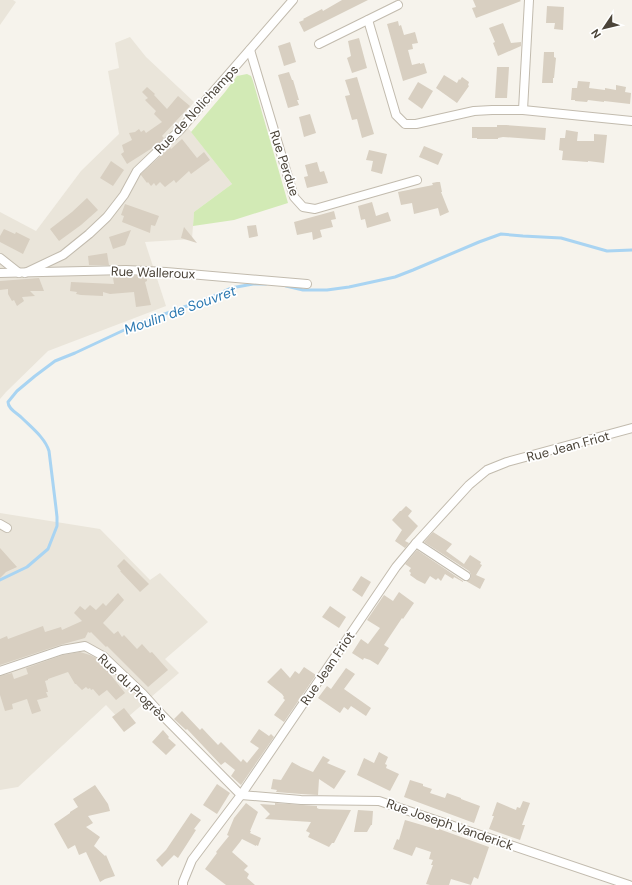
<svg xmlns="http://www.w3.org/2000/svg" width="632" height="885" viewBox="0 0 632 885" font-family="'DM Sans',sans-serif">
<rect width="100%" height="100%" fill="#f6f3ec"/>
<g fill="#eae5da">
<path d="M0,0H13L16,2L0,25Z"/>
<path d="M130,37L146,57L194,102L181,119L232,184L194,212L192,239L145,242L166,306L48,351L6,392L0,399V212L36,231L81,171L119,134L108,71L119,68L115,43Z"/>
<path d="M0,513L100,529L150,580L160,573L208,622L165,659L179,673L122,722L106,705L18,787L0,790Z"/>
</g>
<path fill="#d2eab5" d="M247,74L251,76L253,81L288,203L234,220L193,226L194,212L232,184L191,132L225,92L237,76Z"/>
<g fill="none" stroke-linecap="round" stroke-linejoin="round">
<g stroke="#a9d4f2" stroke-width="3">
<path d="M286,286L303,290H327L349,287L395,277L413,270L479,242L501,234L523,236L561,238L607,251L632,250"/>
<path d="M0,580L27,567L48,549L57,526V517L56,508L49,451C45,438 32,428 22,418C17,413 8,409 8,402L17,391L35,376L55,361L75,353L137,324L209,298L231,288L253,284H266"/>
</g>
</g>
<g fill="#d8cfc1">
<path d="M342,0H368L304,32L299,22L304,20L303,19L322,9L323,11Z"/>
<path d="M473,0H520L521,1L476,18L472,8L476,7Z"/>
<path d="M547,6L564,7L563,30L554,29L555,23H546Z"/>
<path d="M398,21L399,26L401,25L404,35L415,32L418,43L412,44L413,49L408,50L412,65L420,63V64L424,63L427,73L403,81L387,24Z"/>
<path d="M503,23L511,43L521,42V46L498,56L493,43L495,42L489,28Z"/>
<path d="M359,38L367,68L352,73L347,58L351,56L348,41Z"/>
<path d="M290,42L296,62L284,66L278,46Z"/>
<path d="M544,52H554V57L556,58L554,78H553V83H542Z"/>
<path d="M497,67H509L507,98H495Z"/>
<path d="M289,72L292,80H293L299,100H297L299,105L288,108L278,75Z"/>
<path d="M444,75L457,83L459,79L460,80L462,77L469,82L468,85L469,86L457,103L436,88Z"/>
<path d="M357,77L374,134L362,138L357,119L352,120L345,96L350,95L345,80Z"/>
<path d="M578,81L590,82L589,88L605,90V88L616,90V85L626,87L625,92L631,93L630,104L604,101V102L588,100L587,102L575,101V100H571L572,88H577Z"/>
<path d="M418,82L433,91L422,109L408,99Z"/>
<path d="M147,87L155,94L154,95L167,109L178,96L190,106L162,136L164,138L157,145L127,164L121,154L124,152L122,145L132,140L129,133L135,132L139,129L141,132L144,130L146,133L162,122L154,114L156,111L145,100L148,98L142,92Z"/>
<path d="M310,114L316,133L304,137L299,117Z"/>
<path d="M497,125H506L546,128L545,140L503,137L498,138V139H477V138H472V127H497Z"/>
<path d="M566,130L578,132L577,141H594V134L607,135L604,163L588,161V162L562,160L563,151L559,150L560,138H565Z"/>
<path d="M182,139L197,158L204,152L210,160L191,174L189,171L176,183L174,180L165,187L160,182L156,186L154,183L151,186L148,182L147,183L141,175V174L170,147L171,149Z"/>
<path d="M424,146L443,154L438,165L419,157Z"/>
<path d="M369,150L387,154L382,174L371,171L373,161L366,160Z"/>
<path d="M111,161L124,170L113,186L100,178Z"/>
<path d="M317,162L320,172L324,171L328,183L307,188L304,177L308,176L305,165Z"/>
<path d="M437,182H440L442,192H441L449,212L440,216L438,208L414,214L412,203L401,205L398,192L433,185L432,183Z"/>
<path d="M87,198L98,210L81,225L59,241L50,229L72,212Z"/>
<path d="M372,202L376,216L388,212L391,221L367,228L365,219L361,220L358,206Z"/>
<path d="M125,204L159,216L155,226L151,225L150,233L122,222L124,216L121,215Z"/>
<path d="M334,211L336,219L331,220L333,227L320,230L322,237L313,240L312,232L297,235L294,222Z"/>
<path d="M256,225L258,236L249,238L247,226Z"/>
<path d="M184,227L197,243L181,238Z"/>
<path d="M4,229L15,234L16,232L30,239L23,254L0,242V236Z"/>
<path d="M131,230L125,245L113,249L109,237Z"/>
<path d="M107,253L109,265H89L88,256Z"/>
<path d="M135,276L147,277V281L145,282L151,305L136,307L134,292L110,294L103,292V296L81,295L76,294L77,292L70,291L71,282L114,284L113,278Z"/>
<path d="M39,278L44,291H30L35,296L22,297L24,301L17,306L14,300L12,301L8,294V289L0,290V281Z"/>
<path d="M406,506L412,511L408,516L418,526L405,541L409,543L405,548L395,541L402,530L392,520L400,511H401Z"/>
<path d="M433,532L452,544L446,551L464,564L470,555L481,562L480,564L482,565L476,575L485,579L480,589L466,581L470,579L471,577V574L469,571L424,542Z"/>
<path d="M0,548L17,567L6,572L0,578Z"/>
<path d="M417,550L463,581V582L454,577L453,579L445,574L441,581L438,578L436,580L430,576L425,584L417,580L410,575L411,573L409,571L411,568L405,564Z"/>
<path d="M124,559L149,584L140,592L120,571H121L117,566Z"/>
<path d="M361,576L371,582L362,597L352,590Z"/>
<path d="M399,592L414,603L403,619L402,618L384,645L389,648L378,665L370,660L364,658L363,660L352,653L361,639L368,644L380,628L367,620L384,595L393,601Z"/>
<path d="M118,593L124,600L103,623L114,634L118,631L122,637L124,635L137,649L142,644L150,653L152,652L168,670L148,687L107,646L106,647L91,632L90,633L88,632L85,638L60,645L0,665V639L7,636L8,639L43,626L45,632L61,627L62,630L82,621L74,613L80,606L85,610L90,605L96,610L103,603L106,606Z"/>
<path d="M330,606L346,617L339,628L322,617Z"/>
<path d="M80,652L90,655L98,659L125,693L116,700L107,690L99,696L93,689L91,690L90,688L88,689L86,687L82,690L76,684H75L68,672L48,679V680L45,681L48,692H46L48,697L37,700L41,711L32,714L27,699L12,704L13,709L5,711L0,695V676L12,673L14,679L28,674L26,668L63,655Z"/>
<path d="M304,667L316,675L284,722L274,715L285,700L283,698L284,697L282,694L267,682L281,668L290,678L295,671L299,674Z"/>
<path d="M346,668L355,674L344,689L371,708L366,716L351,706L348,710L344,707L340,713L318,698L327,686L331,689Z"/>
<path d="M124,708L136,723L124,732L112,717Z"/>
<path d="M182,711L200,730L202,728L218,745L221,742L241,762L243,759L247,763L259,748L250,742L259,729L269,736L271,734L274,737L241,785L231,776L235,770L225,762L221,765L187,729L186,730L174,719Z"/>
<path d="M163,730L169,737L168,738L176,745L166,755L152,742Z"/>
<path d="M379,752L388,757L385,764L387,765L386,768L399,774L390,791L357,775L364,758L374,763Z"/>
<path d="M323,756L330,760L327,763L346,771L334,789L319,779L318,795L301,794L276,792L277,790L271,789L273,779L281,780L292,762L301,767L313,772Z"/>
<path d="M410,780L423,784V786L432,789L430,793L445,798L447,793L461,798V799L480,806L474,823L404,797Z"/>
<path d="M217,784L230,793L217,814L203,805Z"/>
<path d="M95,785L108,804L110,811L88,816L93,823L86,827L100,837L94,846L105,856L106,855L115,876L105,879L100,882L86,852L79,855L75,845L68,849L54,824L70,813V812L78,807L73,799Z"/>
<path d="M523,801L530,803L522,825H525L520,840L489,829L494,816H492L497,802L516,810L517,807L520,808Z"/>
<path d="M246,803L258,812L250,831H251L250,833L261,838L258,846L256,845V846L242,839L240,842L232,852L248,866L244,870L249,874L247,878L255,885H226L205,869L217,853L216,852L229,836L227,835L234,818Z"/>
<path d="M275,803L317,806V808L319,809L351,810L334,843H332L329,847L308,837L310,833L306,831L311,822L265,819L270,814L260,804L275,805Z"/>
<path d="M358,810L373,811L372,825H371L367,832H354Z"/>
<path d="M191,813L201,820L194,829L196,830L178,858L174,855L162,867L156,860L166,850Z"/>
<path d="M405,820L439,830V829L489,847L478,879L474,877L471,885L451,879L449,885H430L426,884L433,865H431L433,860L429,859L431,852L416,847L412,856L393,849L397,839L399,840Z"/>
</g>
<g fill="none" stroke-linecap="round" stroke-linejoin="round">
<g stroke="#c2bbae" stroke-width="10">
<g id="street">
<path d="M368,20L396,115L405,124H416L474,111L492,110H523L632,121"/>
<path d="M319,44L398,5"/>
<path d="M250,50L294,197L303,207L315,209L417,180"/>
<path d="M523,110L529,0"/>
<path d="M0,258L19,273"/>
<path d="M0,273L126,270L166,272L307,284"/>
<path d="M25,273L63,255L89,234L107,217L124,195L137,171L180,130L293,0"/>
<path d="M0,524L7,528"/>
<path d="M416,543L466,576"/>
<path d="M0,671L62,650L85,646L103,656L143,694L162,715L241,795"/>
<path d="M241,795L301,800L379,801L629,885"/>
<path d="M183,885V882L192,860L241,795L396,567L416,543L469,485L487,470L507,462L632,428"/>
</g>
</g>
<use href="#street" stroke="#fff" stroke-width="8"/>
</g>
<g text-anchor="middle" stroke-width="3.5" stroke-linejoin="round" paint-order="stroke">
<g font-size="13" fill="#4b4439" stroke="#fff">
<text transform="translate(196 109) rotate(-47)" y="5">Rue de Nolichamps</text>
<text transform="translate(285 163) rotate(72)" y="5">Rue Perdue</text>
<text transform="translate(153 272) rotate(2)" y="5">Rue Walleroux</text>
<text transform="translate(568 446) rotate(-15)" y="5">Rue Jean Friot</text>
<text transform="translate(327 668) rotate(-56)" y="5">Rue Jean Friot</text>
<text transform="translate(133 687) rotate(44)" y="5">Rue du Progrès</text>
<text transform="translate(450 824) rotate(19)" y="5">Rue Joseph Vanderick</text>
</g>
<g font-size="14" font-style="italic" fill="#2e7ab2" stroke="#fff">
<text transform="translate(180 310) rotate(-20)" y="5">Moulin de Souvret</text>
</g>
</g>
<g transform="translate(604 28) rotate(235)" stroke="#ffffff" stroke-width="3" paint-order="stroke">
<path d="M0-3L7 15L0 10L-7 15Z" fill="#4b4439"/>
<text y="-6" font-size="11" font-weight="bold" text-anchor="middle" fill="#4b4439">N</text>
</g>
</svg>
